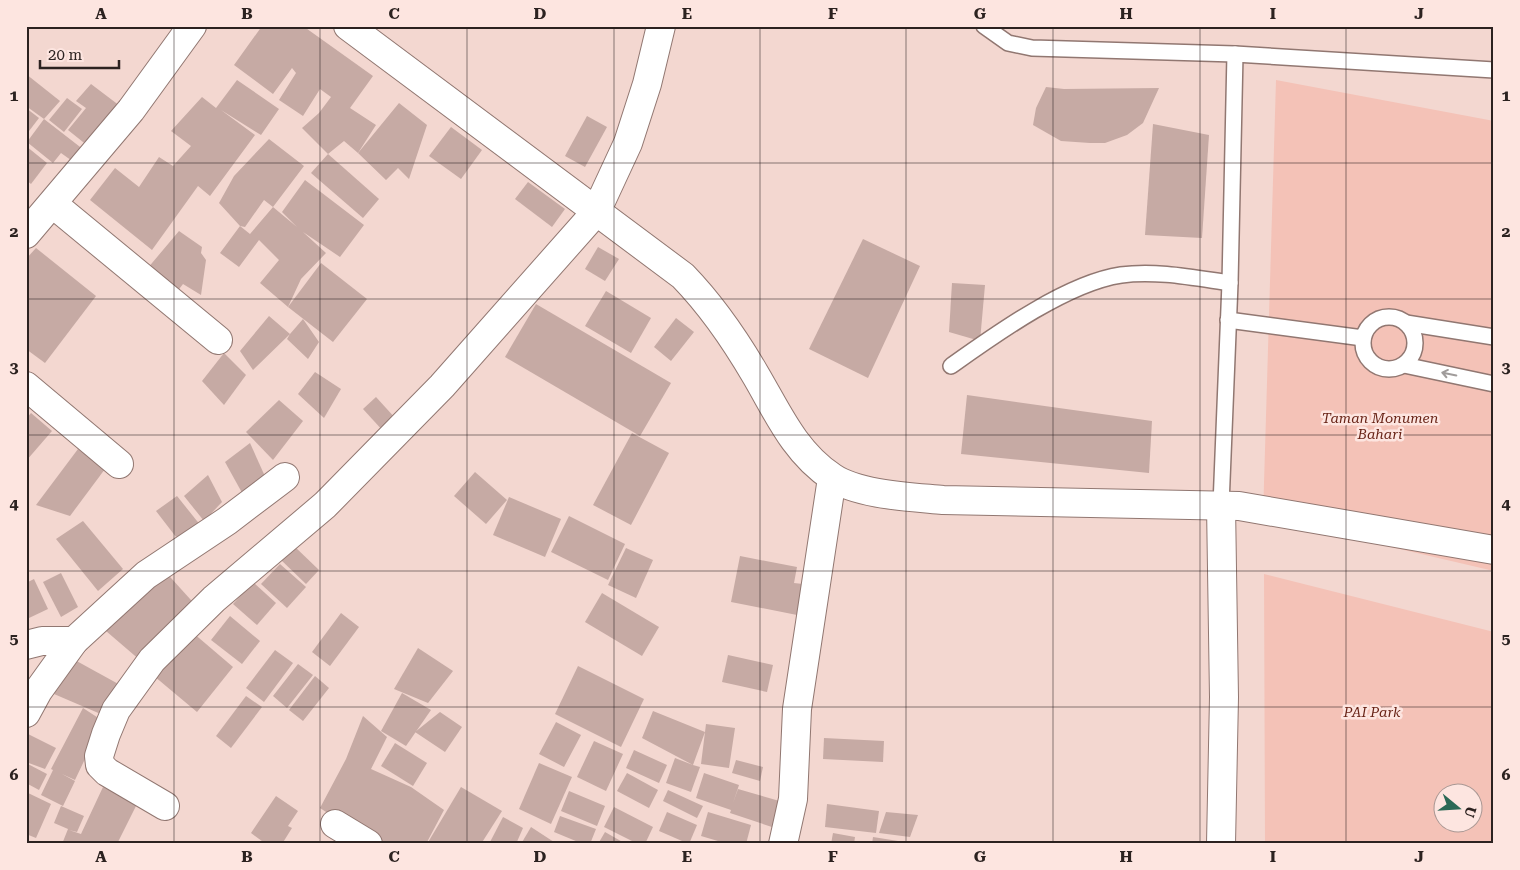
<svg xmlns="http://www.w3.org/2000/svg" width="1520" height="870" viewBox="0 0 1520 870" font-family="'Roboto Serif',serif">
<rect width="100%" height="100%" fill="#f3d7d0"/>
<g fill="#f4c2b7" fill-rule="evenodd">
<path d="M1276,80L1494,121V571L1263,517Z"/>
<path d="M1264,574L1494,632V844H1265ZM1442,792H1472V822H1442Z"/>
</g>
<g fill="#c6aaa4">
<path d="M262,26H303L373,76L350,108L376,125L358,153L344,141L328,154L302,128L319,113L331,97L320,89L303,116L279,100L296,73L292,68L273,94L234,65Z"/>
<path d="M26,74L60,101L44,119L26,106Z"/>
<path d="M237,80L279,109L261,135L221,110L255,135L210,196L198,186L152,250L90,200L115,168L139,187L159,157L173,166L191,146L171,131L202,97L216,108Z"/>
<path d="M91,84L120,106L88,146L68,130L86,108L76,101Z"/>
<path d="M1046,87L1064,89L1159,88L1143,123L1127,135L1105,143H1090L1061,141L1033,125L1036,108Z"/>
<path d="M67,98L82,109L64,132L49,120Z"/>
<path d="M399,103L427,125L409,179L398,168L386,180L358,153Z"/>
<path d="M26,108L39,118L26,135Z"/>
<path d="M587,116L607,127L585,167L565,156Z"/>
<path d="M44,119L84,150L75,163L61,153L53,163L27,142Z"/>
<path d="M1153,124L1209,135L1202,238L1145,235Z"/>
<path d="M451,127L482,150L461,179L429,156Z"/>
<path d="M269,139L304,166L273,207L264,200L245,227L240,226L219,203L234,176Z"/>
<path d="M26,146L47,163L31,184L26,180Z"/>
<path d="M328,154L379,199L363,218L311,173Z"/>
<path d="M305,180L364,225L340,257L303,232L326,253L301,279L288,307L260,283L279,260L259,240L239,267L220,253L240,226L250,234L273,207L297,227L282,212Z"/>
<path d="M528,182L565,209L552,227L515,199Z"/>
<path d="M179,231L202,247L201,253L206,260L201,295L183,284L173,297L147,269Z"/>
<path d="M863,239L920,266L868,378L809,349Z"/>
<path d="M598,247L619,259L605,281L585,269Z"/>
<path d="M36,248L96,296L45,363L26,349V259Z"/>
<path d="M321,263L367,299L333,342L288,307Z"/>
<path d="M952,283L985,285L980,341L949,332Z"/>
<path d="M606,291L651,318L631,353L585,326Z"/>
<path d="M536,304L671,383L640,436L505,357Z"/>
<path d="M269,316L290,334L303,319L319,342L308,359L287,339L290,334L253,370L240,351Z"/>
<path d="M676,318L694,332L671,361L654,347Z"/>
<path d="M224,353L246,375L224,405L202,381Z"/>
<path d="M315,372L341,389L324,418L298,394Z"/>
<path d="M967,395L1152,421L1149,473L961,454Z"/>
<path d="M376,397L396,419L384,432L363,409Z"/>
<path d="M279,400L303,421L273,460L246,432Z"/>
<path d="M31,413L52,431L26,461V419Z"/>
<path d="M632,433L669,453L631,525L593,505Z"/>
<path d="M250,443L268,483L246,500L225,462Z"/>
<path d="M78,449L105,469L70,516L36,505Z"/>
<path d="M475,472L507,500L486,524L454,496Z"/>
<path d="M208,475L222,502L204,521L184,496Z"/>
<path d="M177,496L201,526L176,537L156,511Z"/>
<path d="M509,497L561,519L545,557L493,535Z"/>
<path d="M569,516L625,544L608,580L551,552Z"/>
<path d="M83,521L123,569L98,591L56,539Z"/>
<path d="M293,545L319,570L306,584L280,559Z"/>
<path d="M626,548L653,560L636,598L608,585Z"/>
<path d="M740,556L797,567L794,583L803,584L797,615L731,602Z"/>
<path d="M280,564L306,587L287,608L261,584Z"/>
<path d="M162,568L200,610L141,661L99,625Z"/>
<path d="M61,573L78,607L61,617L43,582Z"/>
<path d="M34,579L48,609L29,618L26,612V583Z"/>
<path d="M253,582L276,603L257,625L233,604Z"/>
<path d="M602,593L659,627L642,656L585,622Z"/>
<path d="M341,613L359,627L330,666L312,652Z"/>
<path d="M230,616L260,641L242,664L211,640Z"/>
<path d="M192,632L233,667L197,712L154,676Z"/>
<path d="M418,648L453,671L428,703L394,689Z"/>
<path d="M275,650L293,663L264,702L246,688Z"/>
<path d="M728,655L773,665L767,692L722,682Z"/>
<path d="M73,659L122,686L103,715L54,694Z"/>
<path d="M298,664L313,675L287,708L273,696Z"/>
<path d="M578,666L644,699L621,747L555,714Z"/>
<path d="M315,676L329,688L303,721L289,710Z"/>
<path d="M402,693L431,710L406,746L381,731Z"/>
<path d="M246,696L262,707L231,748L216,736Z"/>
<path d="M83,708L103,721L75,780L62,774L75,781L63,806L41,795L53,770L51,769Z"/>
<path d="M653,711L705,732L706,724L735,728L729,768L701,764L705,732L693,765L700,767L691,792L666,783L675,758L693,765L642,738Z"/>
<path d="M440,712L462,727L445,752L415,732Z"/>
<path d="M363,716L387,737L371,769L411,787L444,810L426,844H375L320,808L346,759Z"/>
<path d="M556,722L581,735L564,767L539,754Z"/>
<path d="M26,733L56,748L45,769L26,762Z"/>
<path d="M824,738L884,741L883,762L823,759Z"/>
<path d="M594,741L623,754L606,791L577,777Z"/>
<path d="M395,743L427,763L413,786L381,766Z"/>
<path d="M634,750L667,765L659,783L626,768Z"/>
<path d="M736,760L763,767L760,781L732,773Z"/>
<path d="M26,763L47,774L39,790L26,783Z"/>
<path d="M539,763L572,777L551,824L519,809Z"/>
<path d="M627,773L658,790L649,808L617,791Z"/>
<path d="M704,773L739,785L733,803L738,789L790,804L781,830L730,813L731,810L696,798Z"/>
<path d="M103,787L137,804L117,844H62L68,829L54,823L61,806L84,816L77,832L69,830L81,834Z"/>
<path d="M461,787L502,811L481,844H427Z"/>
<path d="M668,790L703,806L697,818L663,801Z"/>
<path d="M569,791L605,806L597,826L561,811Z"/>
<path d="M26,792L51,804L36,838L26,834Z"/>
<path d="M276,796L298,811L288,826L292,828L282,844H266L251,833Z"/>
<path d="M827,804L879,811L876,833L825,827Z"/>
<path d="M614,807L653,827L645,844H638L604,827Z"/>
<path d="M667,812L697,825L689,844L659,831Z"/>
<path d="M708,812L751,825L746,844H728L701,836Z"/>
<path d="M886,812L918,815L910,837L879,833Z"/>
<path d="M560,816L596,829L590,844H583L554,832Z"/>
<path d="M503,817L523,828L516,844H489Z"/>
<path d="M531,827L557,844H521Z"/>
<path d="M605,832L626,844H598Z"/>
<path d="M833,833L855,837L854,844H831Z"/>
<path d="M873,837L898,841V844H872Z"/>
</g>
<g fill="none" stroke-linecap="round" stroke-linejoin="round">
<g stroke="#917771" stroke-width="18">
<g id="lane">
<path d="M984,26L1008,43L1032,48L1235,54L1494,70"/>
<circle cx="1389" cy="343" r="26"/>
<path d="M1228,320L1363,338"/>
<path d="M1406,323L1494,337"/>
<path d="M1404,365L1494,384"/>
<path d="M951,366C996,334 1067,283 1121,275C1156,270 1195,278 1230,283"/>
<path d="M1221,505L1230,283L1235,54"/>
</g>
</g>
<g stroke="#917771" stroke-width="30">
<g id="street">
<path d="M348,26L683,276C712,306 734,338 755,374C777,411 794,452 832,477C858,495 912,497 943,500L1239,506L1494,550"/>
<path d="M53,204L218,340"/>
<path d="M26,234L131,110L192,26"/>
<path d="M26,386L119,464"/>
<path d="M1221,505L1224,697L1221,844"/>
<path d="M74,641L146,575L227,521L285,477"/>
<path d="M26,645L42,641H74L38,691L26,713"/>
<path d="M165,806L107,772L100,765L99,756L106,734L116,710L152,660L214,599L325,505L442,386L596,212L628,143L647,84L661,26"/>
<path d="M335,824L368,844"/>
<path d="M783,844L793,799L797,709L832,478"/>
</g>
</g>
<use href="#lane" stroke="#fff" stroke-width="15"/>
<use href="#street" stroke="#fff" stroke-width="28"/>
</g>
<defs><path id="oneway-shaft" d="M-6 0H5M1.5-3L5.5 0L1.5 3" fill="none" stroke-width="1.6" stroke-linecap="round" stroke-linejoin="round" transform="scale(1.25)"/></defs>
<use stroke="#a09c9b" href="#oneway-shaft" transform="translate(1449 374) rotate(-168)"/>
<path fill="none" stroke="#2c2220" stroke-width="1" stroke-opacity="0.55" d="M174,26V844M320,26V844M467,26V844M614,26V844M760,26V844M906,26V844M1053,26V844M1200,26V844M1346,26V844M26,163H1494M26,299H1494M26,435H1494M26,571H1494M26,707H1494"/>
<g text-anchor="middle" stroke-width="5" stroke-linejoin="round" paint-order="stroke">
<g font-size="14" font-style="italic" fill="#682316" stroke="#fde5e0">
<text x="1380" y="423">Taman Monumen<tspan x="1380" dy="16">Bahari</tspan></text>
<text x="1372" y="717">PAI Park</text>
</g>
</g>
<rect width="1520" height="870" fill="none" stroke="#fde5e0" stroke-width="55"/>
<g transform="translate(1458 808) rotate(108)"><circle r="24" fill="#fde5e0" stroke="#a99793"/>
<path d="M0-4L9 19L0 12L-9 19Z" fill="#2b6956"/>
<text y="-8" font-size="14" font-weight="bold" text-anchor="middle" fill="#2c2220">U</text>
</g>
<path d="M40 60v8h79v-8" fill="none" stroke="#2c2220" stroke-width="2.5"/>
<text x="48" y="60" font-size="15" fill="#2c2220" stroke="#fde5e0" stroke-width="4" paint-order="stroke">20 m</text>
<rect x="28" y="28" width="1464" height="814" fill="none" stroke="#2c2220" stroke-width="2"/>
<g font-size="16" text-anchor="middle" font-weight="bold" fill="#2c2220">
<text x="101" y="19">A</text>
<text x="247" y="19">B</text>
<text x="394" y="19">C</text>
<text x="540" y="19">D</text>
<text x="687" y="19">E</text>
<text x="833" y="19">F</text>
<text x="980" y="19">G</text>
<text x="1126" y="19">H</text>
<text x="1273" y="19">I</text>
<text x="1419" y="19">J</text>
<text x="14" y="101">1</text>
<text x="1506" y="101">1</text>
<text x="14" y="237">2</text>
<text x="1506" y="237">2</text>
<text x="14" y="373">3</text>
<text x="1506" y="373">3</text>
<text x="14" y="509">4</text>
<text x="1506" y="509">4</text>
<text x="14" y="644">5</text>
<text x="1506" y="644">5</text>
<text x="14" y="780">6</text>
<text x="1506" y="780">6</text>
<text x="101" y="862">A</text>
<text x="247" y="862">B</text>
<text x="394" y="862">C</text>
<text x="540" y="862">D</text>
<text x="687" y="862">E</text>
<text x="833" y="862">F</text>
<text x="980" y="862">G</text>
<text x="1126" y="862">H</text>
<text x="1273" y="862">I</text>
<text x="1419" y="862">J</text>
</g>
</svg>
